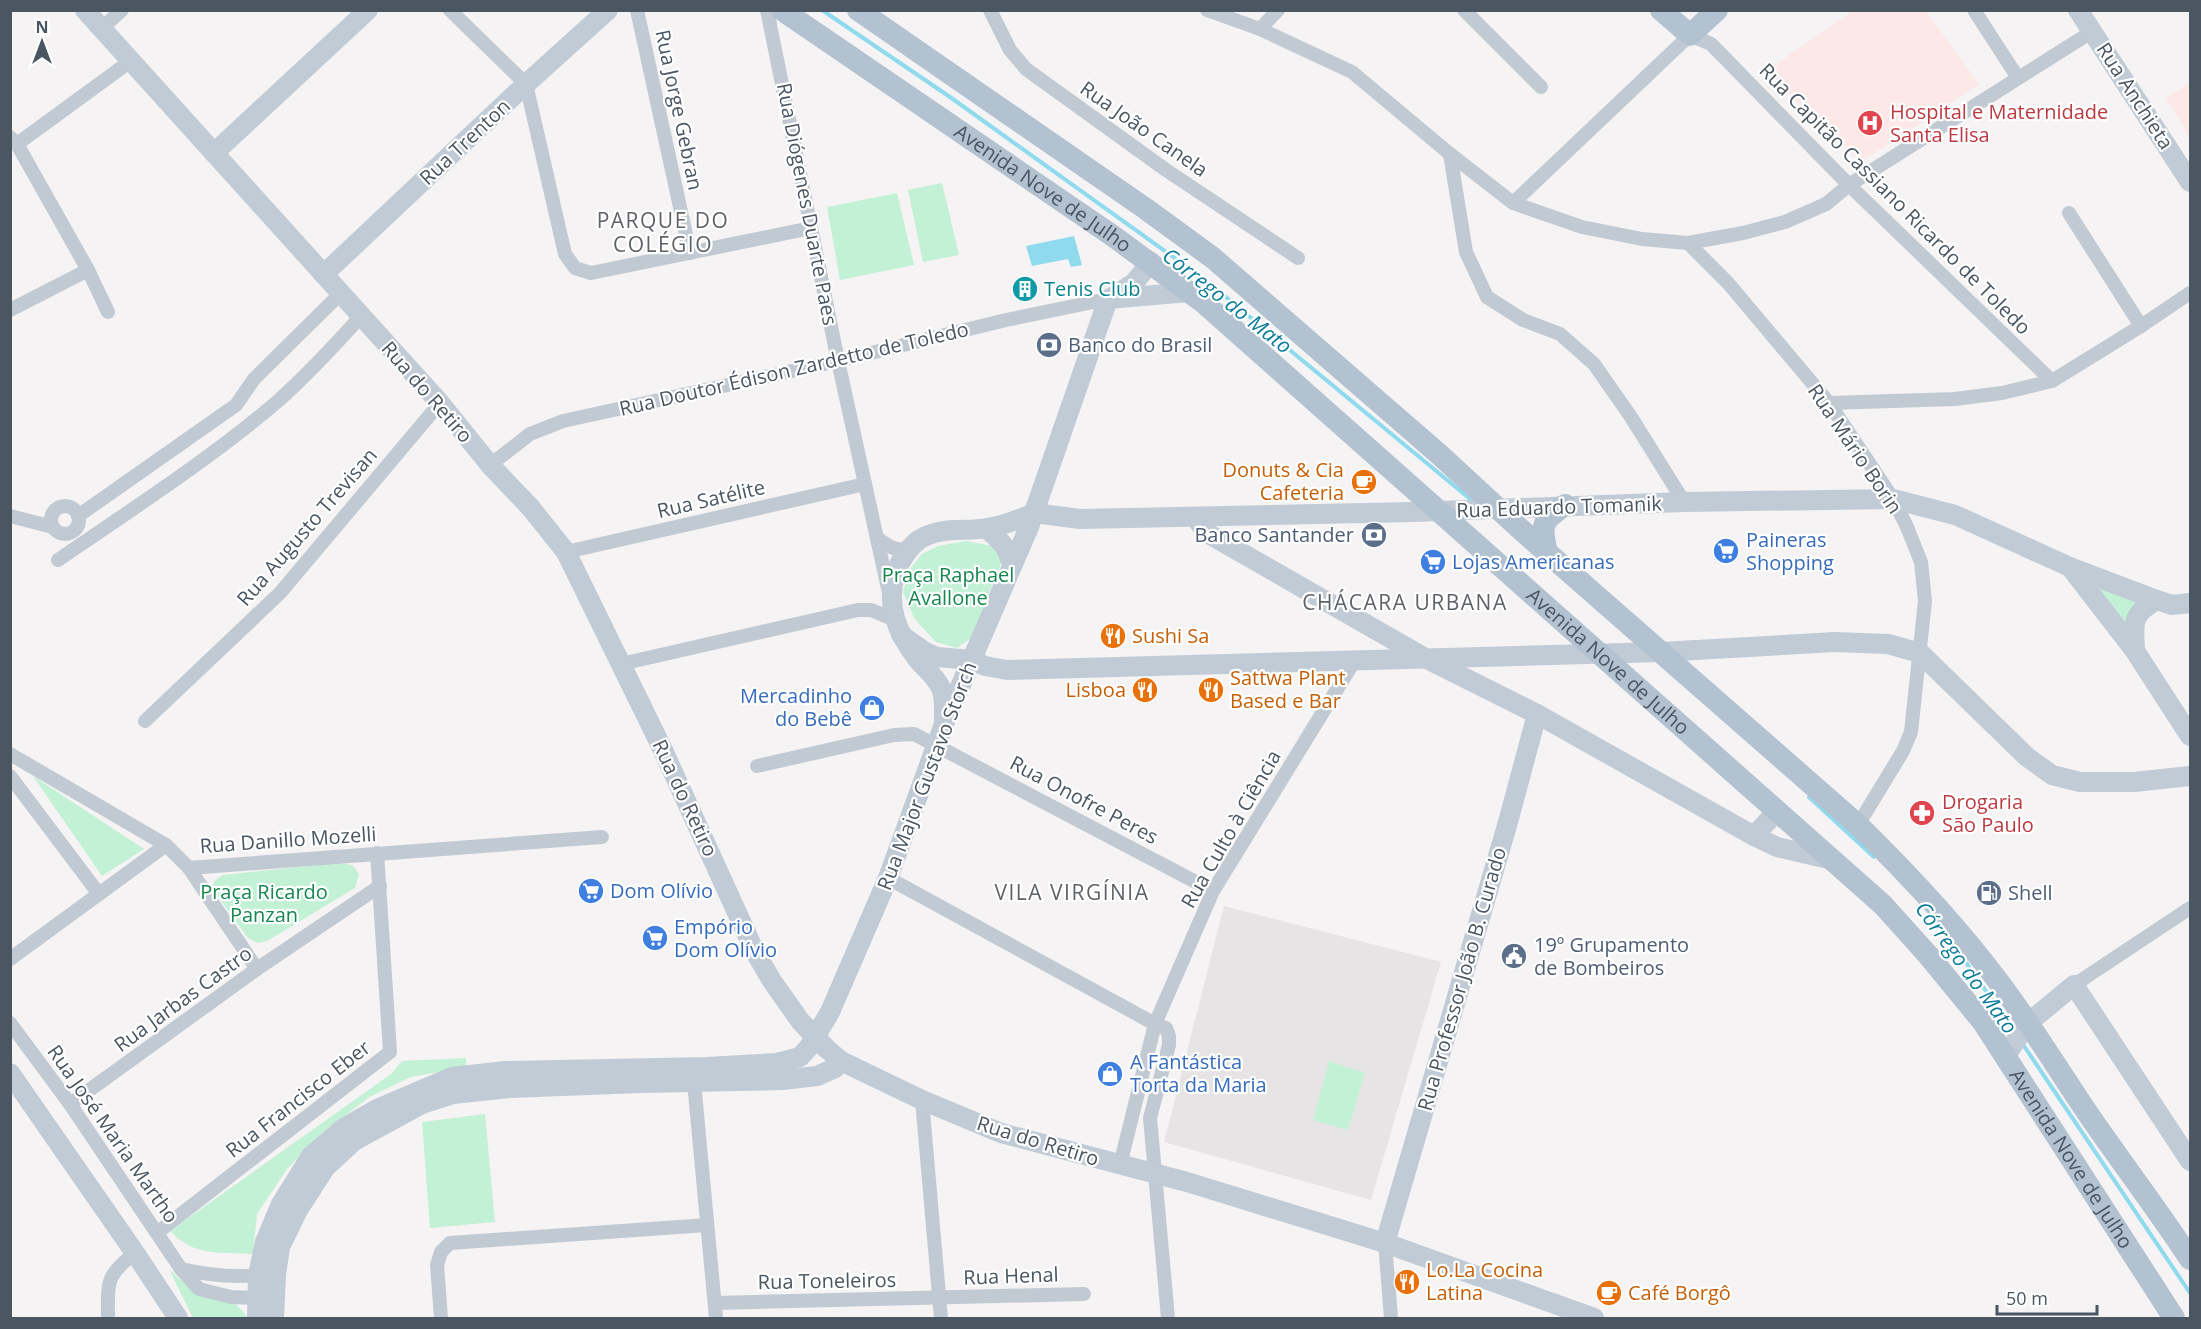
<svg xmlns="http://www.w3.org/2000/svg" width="2201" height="1329" viewBox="0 0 2201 1329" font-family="'Open Sans',sans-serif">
<rect width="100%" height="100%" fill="#f5f3f3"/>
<path fill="#e6e4e5" d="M1224,906L1441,962L1371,1200L1164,1142Z"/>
<g fill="#fce8e6">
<path d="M1853,11H1926L1979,84L1861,162L1766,71Z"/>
<path d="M2190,83V138L2166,98Z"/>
</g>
<g fill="#c3f1d5">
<path d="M942,183L959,255L923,262L908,190Z"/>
<path d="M897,193L914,265L840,280L827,207Z"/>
<path d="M966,541L993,546L1002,561L971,638L957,648L936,642L914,618L903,592L910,569L922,554L938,546Z"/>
<path d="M2090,585L2145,602L2129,636Z"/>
<path d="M33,776L144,849L102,876Z"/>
<path d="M337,863L352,865L359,874L355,888L267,941L258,943L248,938L212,888L215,880L223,875Z"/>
<path d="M466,1058V1067L411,1077L371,1096L322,1133L287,1169L257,1214L253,1254C221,1252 194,1257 170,1231L391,1074L402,1061Z"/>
<path d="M1329,1061L1365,1073L1348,1130L1313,1120Z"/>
<path d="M485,1114L495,1222L430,1228L422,1122Z"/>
<path d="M169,1269C194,1293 202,1299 236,1304L248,1318H193Z"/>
</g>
<path fill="#90daee" d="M1074,236L1082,265L1071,267L1068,259L1032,266L1026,246Z"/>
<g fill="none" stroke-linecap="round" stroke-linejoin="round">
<g stroke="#90daee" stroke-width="4">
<path d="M822,10L950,97L1204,279L1475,503"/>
<path d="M1809,797L1874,857"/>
<path d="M1948,937L2014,1031"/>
<path d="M2022,1043L2190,1293"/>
</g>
<g stroke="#c1cad2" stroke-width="14">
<path d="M450,10L526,84L565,254L575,268L591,273L811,228"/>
<path d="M637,10L690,253"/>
<path d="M767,10L838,361L889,593"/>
<path d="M990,10L1010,50L1026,69L1166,170L1298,258"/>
<path d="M1207,10L1260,29L1352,72L1450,154L1513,203L1582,227L1642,239L1688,243L1743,233L1785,222L1826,204L1849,185L2093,31"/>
<path d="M1464,10L1541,87"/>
<path d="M1974,10L2018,78"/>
<path d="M102,28L122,10"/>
<path d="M1260,29L1278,10"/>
<path d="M10,137L17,144L88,270L108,312"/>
<path d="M17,144L132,60"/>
<path d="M1450,154L1466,252L1487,297L1523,320L1560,334L1594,364L1631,417L1684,502"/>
<path d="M1513,203L1690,35L1711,44L1849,185L2052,381"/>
<path d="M2069,213L2141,326"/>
<path d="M1688,243L1728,283L1829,403L1893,499L1907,527L1921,562L1925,601L1911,732L1903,751L1858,825"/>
<path d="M10,310L88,270"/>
<path d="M1829,403L1955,399L2002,393L2052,381L2141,326L2190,293"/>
<path d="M490,465L530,434L563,421L838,361L1006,320L1108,299"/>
<circle cx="65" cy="520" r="14"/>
<path d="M10,516L53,527"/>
<path d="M78,516L236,405L254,379L341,293"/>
<path d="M877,538C888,546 895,551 909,550"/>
<path d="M566,552L865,484"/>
<path d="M58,560C132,509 209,460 278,401C307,375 335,345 361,316"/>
<path d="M621,664L858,610H871L893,619"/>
<path d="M145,721L280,593L440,403"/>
<path d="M10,754L166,845L189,868L602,837"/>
<path d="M757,766L894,735L914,734L1213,891"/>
<path d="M10,776L99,894"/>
<path d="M189,868L257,969"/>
<path d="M888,878L1155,1024L1166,1028L1169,1036V1045L1150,1118L1168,1318"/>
<path d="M10,959L166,845"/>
<path d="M2074,985L2190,908"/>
<path d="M10,1023L70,1104L181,1269L199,1289L231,1297L256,1298"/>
<path d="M694,1082L716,1318"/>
<path d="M922,1100L941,1318"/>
<path d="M70,1104L257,969L380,886"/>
<path d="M1120,1165L1155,1024L1213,891L1355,660"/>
<path d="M158,1232L390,1052L377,853"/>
<path d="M1385,1243L1391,1318"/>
<path d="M181,1269C207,1275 231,1278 258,1275"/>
<path d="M715,1303L1084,1294"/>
<path d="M108,1318C108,1282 105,1276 135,1253"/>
<path d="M441,1318L437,1265L441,1252L450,1243L707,1225"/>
</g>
<g stroke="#c1cbd6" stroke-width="20">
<path d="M85,10L440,403L490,465L530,507L566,552L662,748L755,952L772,981L801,1022L827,1049L841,1061L922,1100L1001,1133L1187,1182L1385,1243L1594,1318"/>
<path d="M2078,10L2190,182"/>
<path d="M214,153L368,10"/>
<path d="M324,274L526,84L608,10"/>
<path d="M1111,298L1134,283L1151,262"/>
<path d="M1108,299L1189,292"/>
<path d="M1034,513L1080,519L1413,512L1684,502L1893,499L1955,515L2070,567L2157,600L2172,605L2190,603"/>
<path d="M1195,517L1207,533L1425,658L1537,714L1754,836L1777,847L1833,860"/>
<path d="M986,529C1001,540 1007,547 1012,565"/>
<path d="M2070,567L2135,651L2190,736"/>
<path d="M901,635L925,652L937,657L972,660L985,666L1007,670L1661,652L1835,642L1888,644L1920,653L2027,757L2052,775L2080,782H2134L2190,776"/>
<path d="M2135,651C2134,623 2130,615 2157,600"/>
<path d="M944,719C944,709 945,698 941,688C936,677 926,669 918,660C897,633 885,605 896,572C900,560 910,546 920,539C942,526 964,532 987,528C1004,526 1019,519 1034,513"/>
<path d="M1754,836L1777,811"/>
<path d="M2006,1055L2028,1023L2074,985L2190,1161"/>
<path d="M10,1073L135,1253L178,1318"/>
<path d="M1385,1243L1508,822L1537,714"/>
<path d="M257,1318L258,1275L265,1242L281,1204L311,1156L344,1128L377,1109L452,1077L506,1071L707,1067L777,1063L800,1057L809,1047L830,1012L888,878L944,724L1029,527L1108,299"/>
<path d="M274,1318L276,1275L280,1247L298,1210L325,1168L354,1141L422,1104L453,1094L509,1088L641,1083L782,1080L817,1076L835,1068L841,1061"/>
</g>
<g stroke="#b3c2d1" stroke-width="22">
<path id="s1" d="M782,10L1113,236L1204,303L1883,905L1928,955L1983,1022L2174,1318"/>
<path d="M858,10L1146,209L1213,258L1440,455L1518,527L1858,825C1909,875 1958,927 2001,985C2034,1029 2062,1076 2093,1121C2125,1167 2159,1212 2190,1259"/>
<path d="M1661,10L1690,35L1717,10"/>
<path d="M1547,552C1540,524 1542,521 1565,505"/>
</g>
</g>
<defs>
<g id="hospital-disc" transform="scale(1.35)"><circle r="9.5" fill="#e0444e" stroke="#fff"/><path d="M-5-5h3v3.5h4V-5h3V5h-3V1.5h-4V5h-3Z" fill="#fff"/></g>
<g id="building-disc" transform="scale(1.35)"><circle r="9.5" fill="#0f9aa8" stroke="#fff"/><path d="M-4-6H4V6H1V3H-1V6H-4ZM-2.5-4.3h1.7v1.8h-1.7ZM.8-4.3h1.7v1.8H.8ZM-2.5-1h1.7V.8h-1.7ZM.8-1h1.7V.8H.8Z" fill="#fff"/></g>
<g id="bank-disc" transform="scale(1.35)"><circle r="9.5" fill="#5c6f8a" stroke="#fff"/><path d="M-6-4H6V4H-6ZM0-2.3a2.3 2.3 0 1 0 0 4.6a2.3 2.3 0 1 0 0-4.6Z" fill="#fff"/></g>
<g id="cafe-disc" transform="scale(1.35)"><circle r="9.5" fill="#e8710a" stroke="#fff"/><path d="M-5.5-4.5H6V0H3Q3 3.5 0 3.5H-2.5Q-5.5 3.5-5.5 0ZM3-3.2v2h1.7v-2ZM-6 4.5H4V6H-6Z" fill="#fff"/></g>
<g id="supermarket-disc" transform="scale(1.35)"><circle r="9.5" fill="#3f7fe0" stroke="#fff"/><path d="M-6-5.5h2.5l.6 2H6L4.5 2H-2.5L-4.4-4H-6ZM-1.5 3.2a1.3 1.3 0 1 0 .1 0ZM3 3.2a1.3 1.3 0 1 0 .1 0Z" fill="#fff"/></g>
<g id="restaurant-disc" transform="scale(1.35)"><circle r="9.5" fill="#e8710a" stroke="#fff"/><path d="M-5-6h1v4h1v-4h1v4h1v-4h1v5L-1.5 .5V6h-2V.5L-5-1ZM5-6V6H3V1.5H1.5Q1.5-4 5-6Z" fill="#fff"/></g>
<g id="shop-disc" transform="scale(1.35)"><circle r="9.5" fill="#3f7fe0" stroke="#fff"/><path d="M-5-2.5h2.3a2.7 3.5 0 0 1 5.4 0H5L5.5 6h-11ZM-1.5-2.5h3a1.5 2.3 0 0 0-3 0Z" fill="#fff"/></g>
<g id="pharmacy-disc" transform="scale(1.35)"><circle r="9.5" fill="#e0444e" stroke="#fff"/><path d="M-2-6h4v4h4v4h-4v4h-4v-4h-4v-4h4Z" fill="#fff"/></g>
<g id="fuel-disc" transform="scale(1.35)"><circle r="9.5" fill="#5c6f8a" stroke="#fff"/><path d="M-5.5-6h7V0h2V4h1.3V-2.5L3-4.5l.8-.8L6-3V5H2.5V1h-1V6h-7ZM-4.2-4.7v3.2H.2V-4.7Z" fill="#fff"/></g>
<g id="civic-disc" transform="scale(1.35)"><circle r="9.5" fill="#5c6f8a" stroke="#fff"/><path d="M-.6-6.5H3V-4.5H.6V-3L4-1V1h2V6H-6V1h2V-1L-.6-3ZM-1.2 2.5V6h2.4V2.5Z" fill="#fff"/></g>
</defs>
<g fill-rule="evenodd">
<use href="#hospital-disc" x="1870" y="123"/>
<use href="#building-disc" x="1025" y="289"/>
<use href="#bank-disc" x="1049" y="345"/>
<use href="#cafe-disc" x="1364" y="482"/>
<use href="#bank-disc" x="1374" y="535"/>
<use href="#supermarket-disc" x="1726" y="551"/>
<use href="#supermarket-disc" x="1433" y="562"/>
<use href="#restaurant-disc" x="1113" y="636"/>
<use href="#restaurant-disc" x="1145" y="690"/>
<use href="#restaurant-disc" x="1211" y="690"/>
<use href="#shop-disc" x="872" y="708"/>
<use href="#pharmacy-disc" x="1922" y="813"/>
<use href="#supermarket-disc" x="591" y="891"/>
<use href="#fuel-disc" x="1989" y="893"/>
<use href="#supermarket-disc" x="655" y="938"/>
<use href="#civic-disc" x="1514" y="956"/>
<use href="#shop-disc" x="1110" y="1074"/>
<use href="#restaurant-disc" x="1407" y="1282"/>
<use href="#cafe-disc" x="1609" y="1293"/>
</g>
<g text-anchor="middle" stroke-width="4.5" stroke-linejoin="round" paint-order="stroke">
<g font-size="20" fill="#4a5661" stroke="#fff">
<text transform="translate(2135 96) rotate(57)" y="7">Rua Anchieta</text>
<text transform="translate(679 110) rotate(78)" y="7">Rua Jorge Gebran</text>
<text transform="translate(1144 129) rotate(35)" y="7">Rua João Canela</text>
<text transform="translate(465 142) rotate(-43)" y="7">Rua Trenton</text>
<text dy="7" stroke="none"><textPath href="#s1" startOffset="316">Avenida Nove de Julho</textPath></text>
<text transform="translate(1895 199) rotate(45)" y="7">Rua Capitão Cassiano Ricardo de Toledo</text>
<text transform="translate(807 204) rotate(79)" y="7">Rua Diógenes Duarte Paes</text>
<text transform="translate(794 369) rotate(-13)" y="7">Rua Doutor Édison Zardetto de Toledo</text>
<text transform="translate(427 392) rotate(49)" y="7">Rua do Retiro</text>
<text transform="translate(1855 449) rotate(56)" y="7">Rua Mário Borin</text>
<text transform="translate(711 499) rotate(-13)" y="7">Rua Satélite</text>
<text transform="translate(1559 507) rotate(-2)" y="7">Rua Eduardo Tomanik</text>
<text transform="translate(307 527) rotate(-49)" y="7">Rua Augusto Trevisan</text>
<text dy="7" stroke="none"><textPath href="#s1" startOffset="1054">Avenida Nove de Julho</textPath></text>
<text transform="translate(927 776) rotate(-69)" y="7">Rua Major Gustavo Storch</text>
<text transform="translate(685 798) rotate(65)" y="7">Rua do Retiro</text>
<text transform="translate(1084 800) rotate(28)" y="7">Rua Onofre Peres</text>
<text transform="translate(1231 829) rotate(-60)" y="7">Rua Culto à Ciência</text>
<text transform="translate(288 840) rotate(-4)" y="7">Rua Danillo Mozelli</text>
<text transform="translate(1462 979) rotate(-74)" y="7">Rua Professor João B. Curado</text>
<text transform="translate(183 999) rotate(-36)" y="7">Rua Jarbas Castro</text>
<text transform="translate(298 1099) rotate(-38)" y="7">Rua Francisco Eber</text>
<text transform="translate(113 1134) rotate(55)" y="7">Rua José Maria Martho</text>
<text transform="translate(1038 1141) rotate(17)" y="7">Rua do Retiro</text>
<text dy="7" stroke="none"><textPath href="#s1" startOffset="1738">Avenida Nove de Julho</textPath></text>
<text transform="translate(1011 1276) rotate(-2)" y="7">Rua Henal</text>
<text transform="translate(827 1281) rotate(-1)" y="7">Rua Toneleiros</text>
</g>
<g font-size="20" fill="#be3a42" stroke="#fff" text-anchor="start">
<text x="1890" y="119">Hospital e Maternidade<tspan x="1890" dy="23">Santa Elisa</tspan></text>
<text x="1942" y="809">Drogaria<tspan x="1942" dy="23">São Paulo</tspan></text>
</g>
<g font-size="20" fill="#0d838f" stroke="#fff" text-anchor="start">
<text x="1044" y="296">Tenis Club</text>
</g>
<g font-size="20" fill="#4e5e75" stroke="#fff" text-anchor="start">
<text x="1068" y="352">Banco do Brasil</text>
<text x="1354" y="542" text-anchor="end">Banco Santander</text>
<text x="2008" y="900">Shell</text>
<text x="1534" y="952">19º Grupamento<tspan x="1534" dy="23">de Bombeiros</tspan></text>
</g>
<g font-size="20" fill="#c56008" stroke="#fff" text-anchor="start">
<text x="1344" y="477" text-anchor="end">Donuts &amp; Cia<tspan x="1344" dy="23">Cafeteria</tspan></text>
<text x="1132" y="643">Sushi Sa</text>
<text x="1230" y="685">Sattwa Plant<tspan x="1230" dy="23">Based e Bar</tspan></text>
<text x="1126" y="697" text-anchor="end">Lisboa</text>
<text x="1426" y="1277">Lo.La Cocina<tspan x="1426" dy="23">Latina</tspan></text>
<text x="1628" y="1300">Café Borgô</text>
</g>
<g font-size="20" fill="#366cbe" stroke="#fff" text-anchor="start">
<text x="1746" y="547">Paineras<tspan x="1746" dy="23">Shopping</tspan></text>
<text x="1452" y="569">Lojas Americanas</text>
<text x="852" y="703" text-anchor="end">Mercadinho<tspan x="852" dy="23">do Bebê</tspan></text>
<text x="610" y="898">Dom Olívio</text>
<text x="674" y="934">Empório<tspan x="674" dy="23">Dom Olívio</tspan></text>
<text x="1130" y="1069">A Fantástica<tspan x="1130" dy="23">Torta da Maria</tspan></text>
</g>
<g font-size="20" fill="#17864f" stroke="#fff">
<text x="948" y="582">Praça Raphael<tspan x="948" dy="23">Avallone</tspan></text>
<text x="264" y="899">Praça Ricardo<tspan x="264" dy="23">Panzan</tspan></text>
</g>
<g font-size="21" letter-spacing="1.5" fill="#5f6368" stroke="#fff">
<text x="663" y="228">PARQUE DO<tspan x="663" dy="24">COLÉGIO</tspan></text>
<text x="1405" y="610">CHÁCARA URBANA</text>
<text x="1072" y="900">VILA VIRGÍNIA</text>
</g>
<g font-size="21" font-style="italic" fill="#0c7c9b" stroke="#fff">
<text transform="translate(1227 301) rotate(38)" y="7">Córrego do Mato</text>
<text transform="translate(1966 968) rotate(54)" y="7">Córrego do Mato</text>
</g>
</g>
<rect width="2201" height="1329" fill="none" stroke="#4a5661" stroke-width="24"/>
<g transform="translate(42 42)" stroke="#ffffff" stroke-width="4.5" paint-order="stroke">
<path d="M0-4.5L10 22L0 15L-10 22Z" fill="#4a5661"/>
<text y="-9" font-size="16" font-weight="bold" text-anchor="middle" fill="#4a5661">N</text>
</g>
<path d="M1997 1305v9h100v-9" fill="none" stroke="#4a5661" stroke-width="3"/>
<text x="2006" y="1305" font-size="18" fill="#4a5661" stroke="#ffffff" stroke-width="4.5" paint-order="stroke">50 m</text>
</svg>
